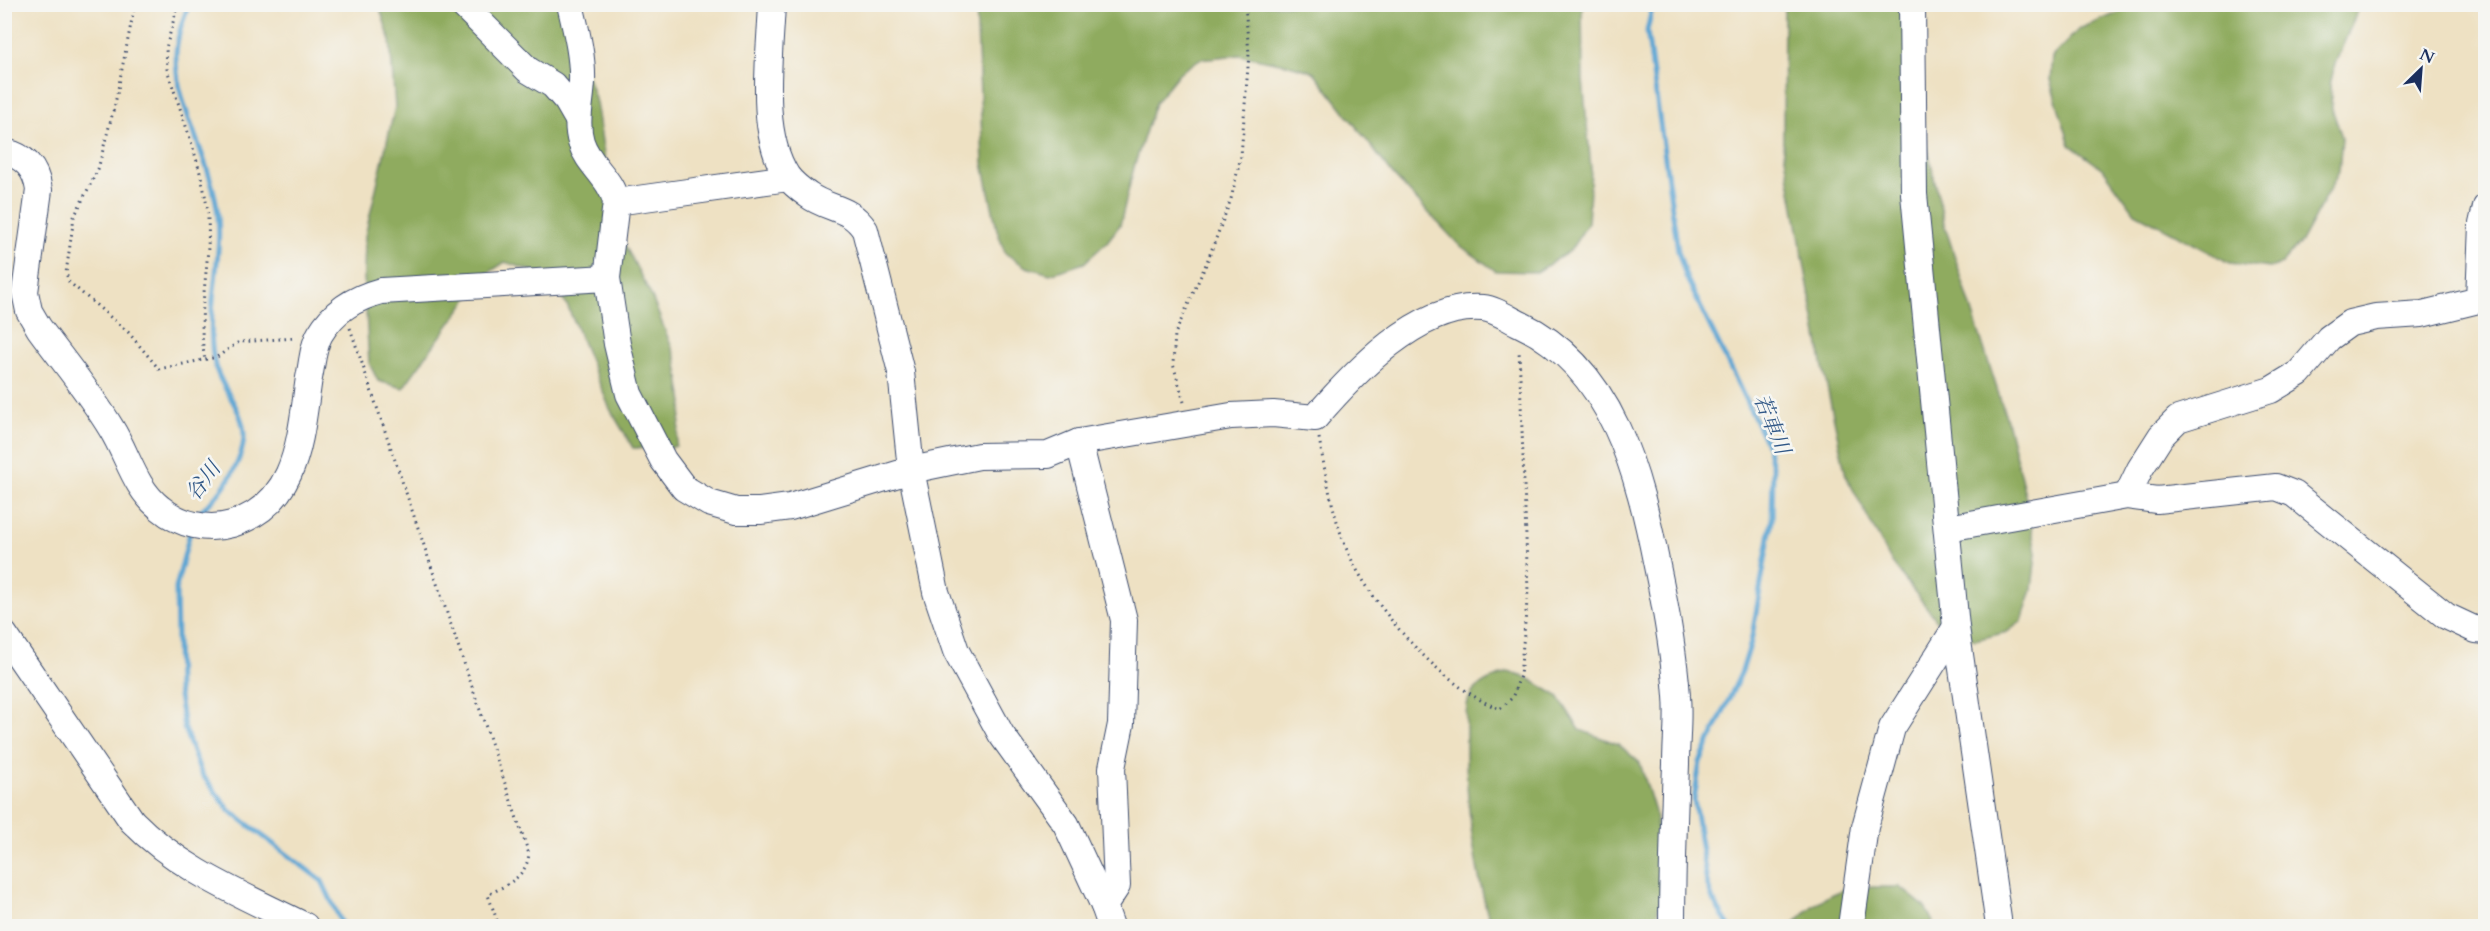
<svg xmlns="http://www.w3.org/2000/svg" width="2490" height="931" viewBox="0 0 2490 931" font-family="Cardo,'Noto Serif JP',serif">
<rect width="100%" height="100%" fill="#f6f6f2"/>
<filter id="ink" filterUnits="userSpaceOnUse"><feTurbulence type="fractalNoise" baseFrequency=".0167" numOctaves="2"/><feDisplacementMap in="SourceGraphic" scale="12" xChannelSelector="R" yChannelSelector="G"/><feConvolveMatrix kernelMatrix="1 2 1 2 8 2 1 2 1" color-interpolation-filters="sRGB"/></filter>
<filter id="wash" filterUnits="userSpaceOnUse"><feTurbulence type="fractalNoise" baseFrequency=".008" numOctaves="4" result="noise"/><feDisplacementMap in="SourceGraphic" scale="24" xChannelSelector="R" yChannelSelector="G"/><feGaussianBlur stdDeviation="1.35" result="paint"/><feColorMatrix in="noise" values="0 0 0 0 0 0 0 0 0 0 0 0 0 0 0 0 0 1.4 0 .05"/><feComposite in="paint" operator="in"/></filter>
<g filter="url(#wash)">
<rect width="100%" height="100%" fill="#eee1c3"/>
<g fill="#8fab5e" stroke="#556d5e" stroke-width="1.5">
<path d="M379,5H565L596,102L615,226L651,295L676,358L683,403L676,446L665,449L633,448L610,409L567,305L541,274L505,262L485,275L403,388L378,381L369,363L364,277L365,236L395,107L390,40Z"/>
<path d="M976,5H1582L1583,80L1591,169L1588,223L1570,251L1537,272L1496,271L1458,244L1394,176L1314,72L1285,64L1239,55L1200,59L1179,73L1155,103L1134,167L1120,225L1107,242L1084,263L1050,274L1026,267L1005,253L997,230L983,163Z"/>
<path d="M1784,5H1912L1918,104L1944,223L2007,420L2027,503L2036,553L2032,589L2022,621L2007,632L1975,640L1938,622L1892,563L1846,476L1822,363L1783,146Z"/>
<path d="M2129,5H2360L2335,64L2330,85L2332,109L2342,137L2339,172L2301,242L2281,264L2270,268L2230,263L2135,213L2104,170L2070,145L2050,80L2052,57L2079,29L2125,10Z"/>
<path d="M1508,672L1528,678L1558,696L1580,730L1618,744L1640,763L1655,812L1662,883L1656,926H1491C1474,869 1465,798 1466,738C1466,727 1465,712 1468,701C1473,684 1494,678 1508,672Z"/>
<path d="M1851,887H1900L1925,907L1933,922L1931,926H1792C1809,906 1826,895 1851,887Z"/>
</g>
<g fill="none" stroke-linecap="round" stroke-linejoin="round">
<g stroke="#5ba5d3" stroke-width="5">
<path d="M189,4C183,20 177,36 176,53C174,102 208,154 216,202C226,255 204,308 214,361C219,388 245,409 244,437C243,459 227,485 212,501C206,507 199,510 196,517"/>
<path d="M1653,4L1647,31L1678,251L1686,277L1766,442L1773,470L1772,519L1751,642L1742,671L1700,762L1694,800L1707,883L1713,900L1729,926"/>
<path d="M190,532L176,588L178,689L184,728L201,773L230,811L322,881L343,926"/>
</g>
</g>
</g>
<g filter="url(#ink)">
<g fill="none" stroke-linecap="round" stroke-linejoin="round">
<g stroke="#3b4a6d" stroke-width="28">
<g id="minor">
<path d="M462,4L528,70L553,85L567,101L578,120"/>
<path d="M570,4C576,30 583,56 582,82C581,102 575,123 581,142C588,165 611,178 616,202L607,278L617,344L629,394L663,460L684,488L709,503L736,511H760L790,507L911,470L979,456L1048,455L1079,442L1231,416L1273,414L1315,418C1353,374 1419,302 1483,308C1495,309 1509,319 1520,324C1613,368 1639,475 1657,566C1666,609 1674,652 1677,696C1679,718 1676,741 1676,764C1674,818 1672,872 1672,926"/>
<path d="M772,4C770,56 758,131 787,176C792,183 801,190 808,195C828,210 850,206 865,230L901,372L911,470L936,592L956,651L1001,734L1066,824L1104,906L1111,926"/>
<path d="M1912,4L1914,194L1956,627L1999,926"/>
<path d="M4,152C26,156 36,170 39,190L25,292L29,311L39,328C63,361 90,393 111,428C128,455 134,487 160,508C180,525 208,531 232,524C299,503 300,436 309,378C312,364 313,346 320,334C334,310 355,298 381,291L607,278"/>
<path d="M616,202L788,178"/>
<path d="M1079,442L1124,620L1121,724L1112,768L1117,886L1104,906"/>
<path d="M2127,496L2140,469L2161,436L2178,419L2271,390L2299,373L2329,338L2350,323L2376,317L2422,314L2479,300L2482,224L2486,207"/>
<path d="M1948,528L2127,496L2157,500L2276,487L2294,494L2446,616L2476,630L2486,631"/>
<path d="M4,634L132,821C181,871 243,895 305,926"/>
<path d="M1851,926L1865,827L1892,728L1956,627"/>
</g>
</g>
<g stroke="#3b4a6d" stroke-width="3" stroke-dasharray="1.5 4.5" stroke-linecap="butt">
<path d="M135,4L115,104L98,169L74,217L66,273L69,282L128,332L159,369L217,357L239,342L295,338"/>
<path d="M178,4L166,48L167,69C180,111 206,176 208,219C211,265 196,315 205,360"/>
<path d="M350,328L529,854C526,878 507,884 488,895L499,926"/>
<path d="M1184,402L1173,364L1175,334L1207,262L1231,199L1241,156L1249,54L1245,4"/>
<path d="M1319,438C1325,472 1331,505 1342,537C1362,597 1441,688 1500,709L1512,698L1520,676L1528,591L1519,349"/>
</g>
<use href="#minor" stroke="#fff" stroke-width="26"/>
</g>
</g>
<g text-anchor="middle" stroke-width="5" stroke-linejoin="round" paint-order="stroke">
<g font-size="21" font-style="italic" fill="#315887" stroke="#f6f6f2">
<text transform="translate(1772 424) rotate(68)" y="7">若車川</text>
<text transform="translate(203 481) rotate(-53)" y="7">谷川</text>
</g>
</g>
<rect width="2490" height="931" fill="none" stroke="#f6f6f2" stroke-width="24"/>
<g transform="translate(2421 69) rotate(25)" stroke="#f6f6f2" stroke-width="4.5" paint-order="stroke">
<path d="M0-4.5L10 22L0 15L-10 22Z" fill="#1b2f5e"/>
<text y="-9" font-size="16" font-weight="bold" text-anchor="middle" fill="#1b2f5e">N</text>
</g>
</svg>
